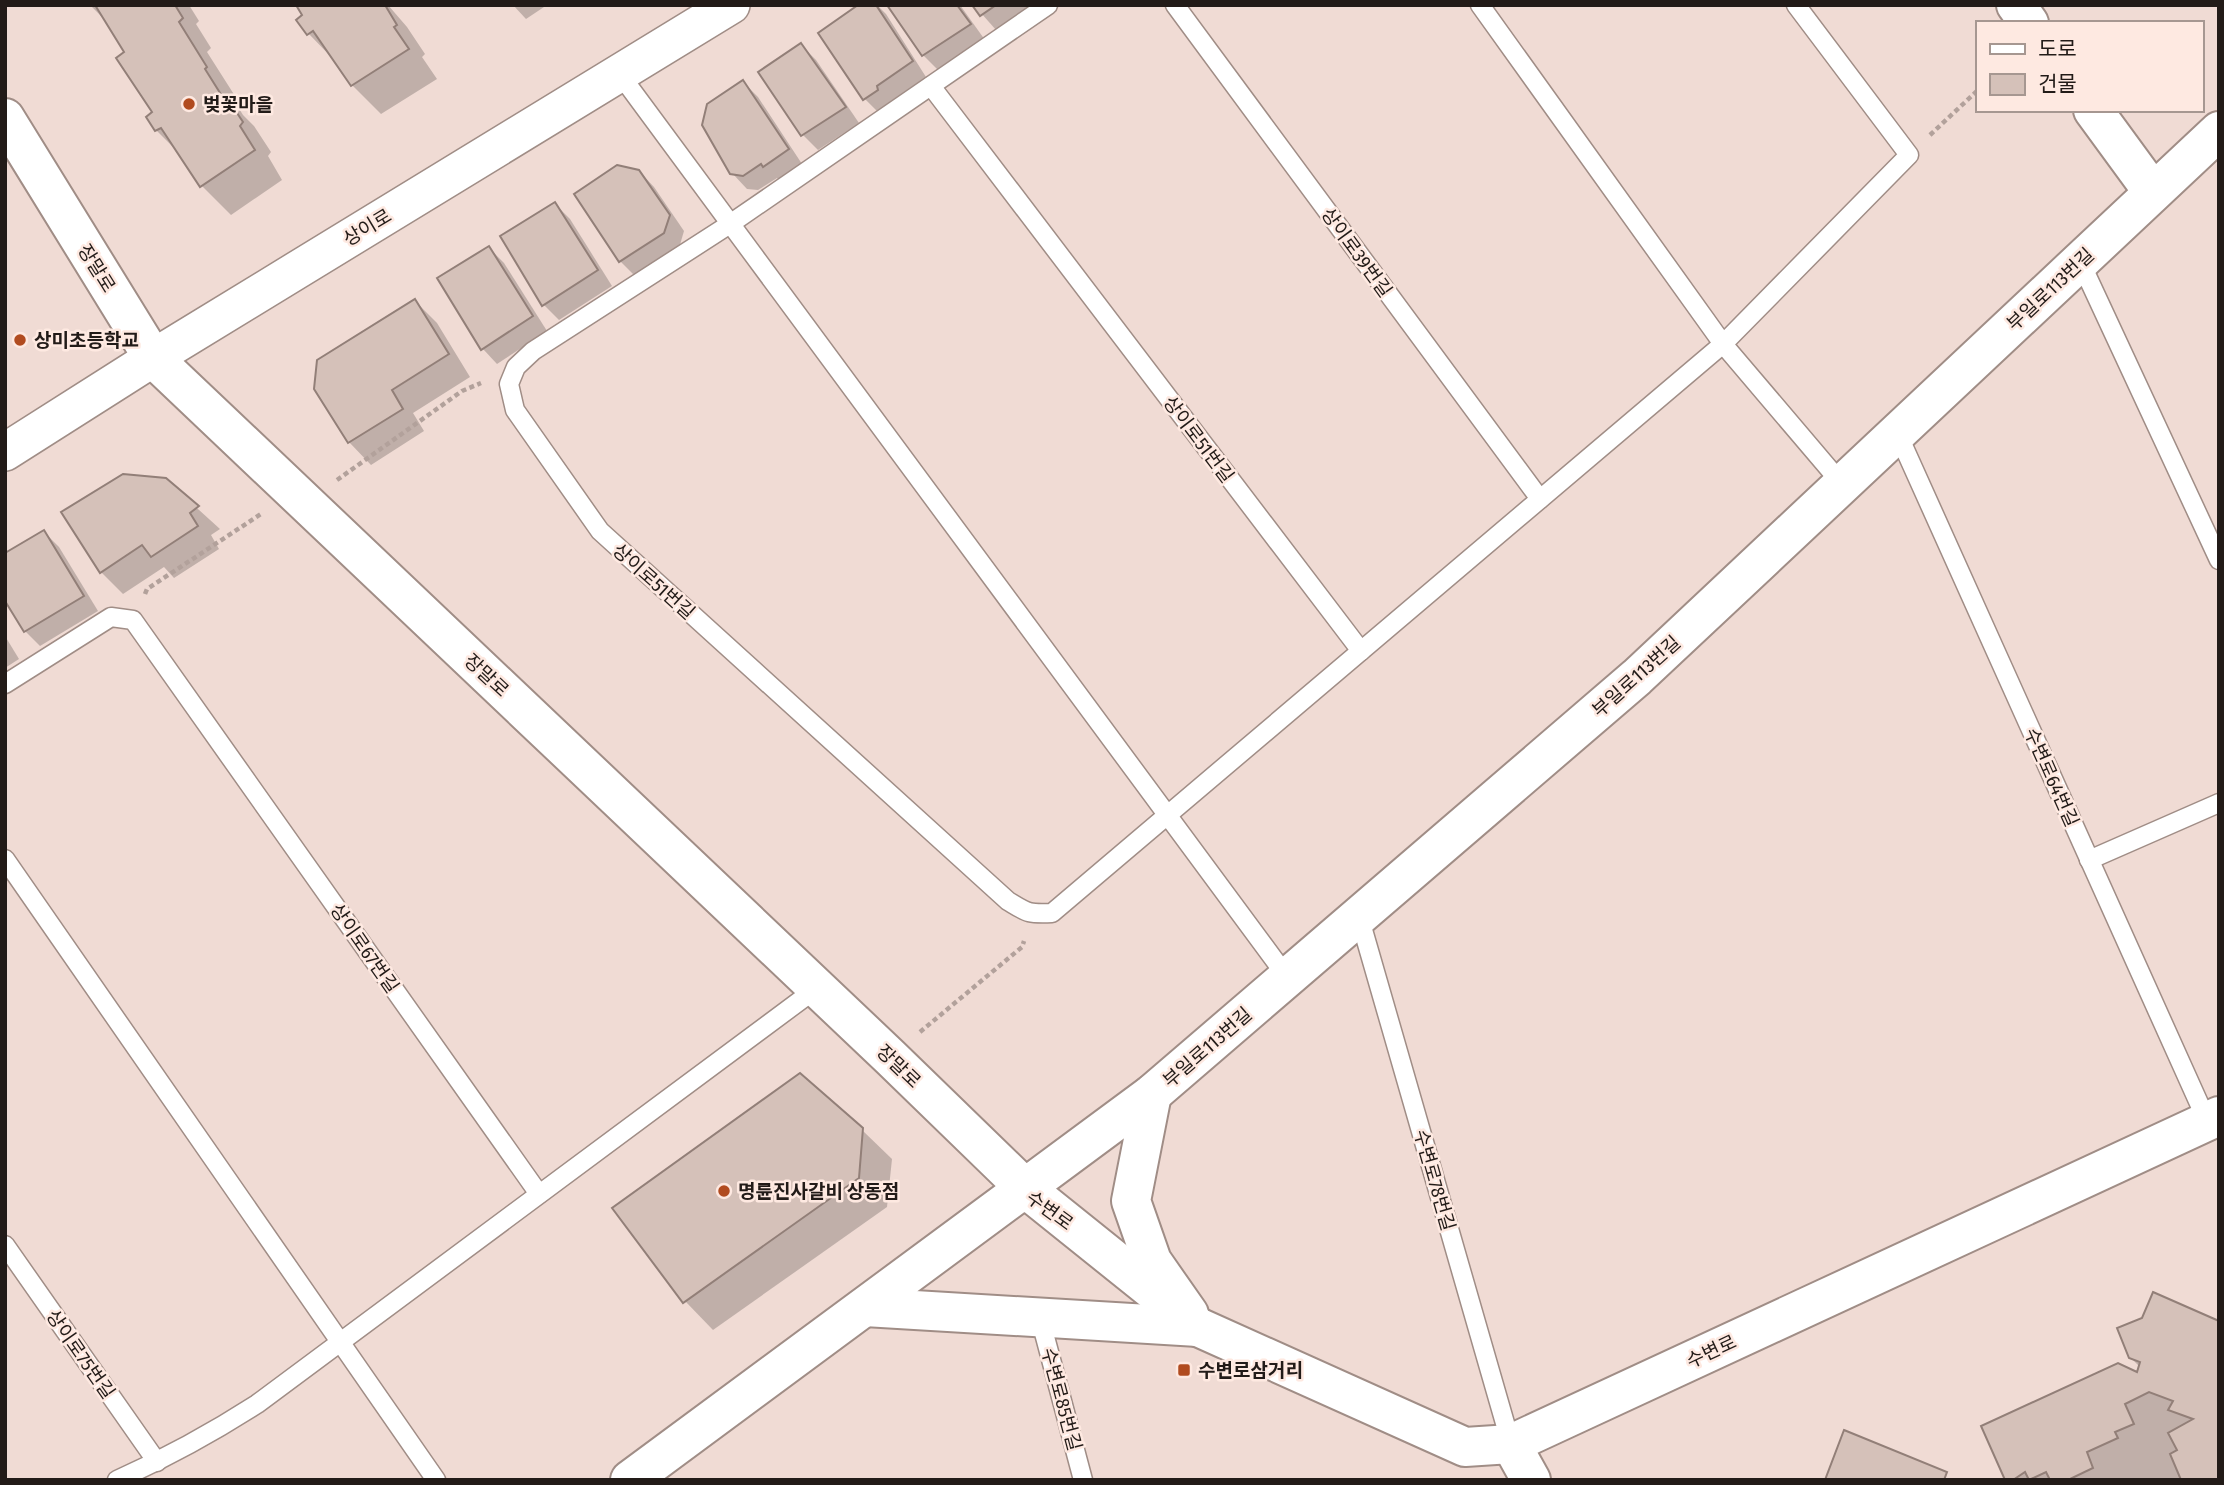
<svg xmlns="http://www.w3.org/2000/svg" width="2224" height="1485" viewBox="0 0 2224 1485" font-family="'Fira Sans Condensed','Noto Sans KR',sans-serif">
<rect width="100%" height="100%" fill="#f0dbd4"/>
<g fill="#0003">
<path d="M90,5H189L199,21L196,24L211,48L207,52L235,96L233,99L243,115L254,126L271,152L268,156L282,180L231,215L202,186L180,154L156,130L154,113L126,52L107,22Z"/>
<path d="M298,5H388L407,27L425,54L422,57L437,79L381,114L352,85L336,62L309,34L305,16Z"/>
<path d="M513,5H547L526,19Z"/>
<path d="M861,5H877L886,14L926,77L891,101L892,105L879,113L864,98Z"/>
<path d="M889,5H960L985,40L938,70L923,55Z"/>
<path d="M974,5H1032L996,30Z"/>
<path d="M801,45L816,60L859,123L818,150L803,135L761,73Z"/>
<path d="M743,82L758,97L802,164L779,180L777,178L758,190L747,189L732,173Z"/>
<path d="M639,171L654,187L684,231L679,248L635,276L620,261Z"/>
<path d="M555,204L570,219L612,286L559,320L544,305L503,237Z"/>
<path d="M489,248L504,263L547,331L497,364L483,349Z"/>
<path d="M415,301L437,323L470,377L413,413L424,431L371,465L349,442L316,389Z"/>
<path d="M166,480L220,529L211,535L219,549L174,578L164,567L123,594L101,572Z"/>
<path d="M44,532L59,547L98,611L40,646L25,631Z"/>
<path d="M5,636L19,659L5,668Z"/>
<path d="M862,1130L892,1159L887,1207L713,1330L685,1301Z"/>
<path d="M2219,1323V1480H2007L2138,1374L2140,1367L2130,1357Z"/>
</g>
<g fill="#d5c1b9" stroke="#927f78" stroke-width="2">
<path d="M95,5H175L183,18L179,22L207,67L205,69L222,96L225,95L243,122L240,126L255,150L200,187L161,128L155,131L146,117L152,112L116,58L124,52Z"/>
<path d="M296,5H385L397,25L394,27L409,49L351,86L313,31L307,35L296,20L302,15Z"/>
<path d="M858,5H876L913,61L877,86L878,90L863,100L818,33Z"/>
<path d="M887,5H957L971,24L922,56Z"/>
<path d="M972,5H996L980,16Z"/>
<path d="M801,43L846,107L801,136L758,72Z"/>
<path d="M743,80L789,149L763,167L761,164L743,176L730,174L702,125L707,104Z"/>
<path d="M617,165L639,170L670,215L664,233L619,262L574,194Z"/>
<path d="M555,202L598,270L542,306L500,236Z"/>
<path d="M489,246L533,316L481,350L437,278Z"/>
<path d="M415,299L449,354L392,390L403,409L348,443L314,389L317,360Z"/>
<path d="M123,474L166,478L199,506L190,513L198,526L151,557L142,545L100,573L61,512Z"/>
<path d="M44,530L84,596L24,632L5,601V553Z"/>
<path d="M800,1073L863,1128L859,1178L683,1303L612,1208Z"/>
<path d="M2153,1292L2219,1321V1480H2181L2170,1454L2177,1450L2168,1433L2193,1419L2168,1410L2173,1401L2149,1392L2125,1404L2134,1424L2115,1432L2118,1438L2087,1452L2093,1468L2068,1480H2050L2046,1472L2029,1480L2025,1472L2013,1480H2005L1981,1426L2118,1363L2137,1372L2140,1362L2129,1358L2117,1328L2142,1318Z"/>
<path d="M1844,1430L1947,1472L1944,1480H1825Z"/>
</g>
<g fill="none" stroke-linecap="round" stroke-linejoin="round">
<g stroke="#a08d86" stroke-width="21">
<g id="service">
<path d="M1048,5L730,224L533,351L516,367L509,384L515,410L600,531L1008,901C1028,913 1027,914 1052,913L1723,344L1909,155L1796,5"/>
<path d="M1175,5L1540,499"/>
<path d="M1480,5L1723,344L1842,484"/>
<path d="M619,73L1287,977"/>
<path d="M931,86L1361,651"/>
<path d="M2080,261L2219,560"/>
<path d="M1897,432L2207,1121"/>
<path d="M5,684L111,617L133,620L539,1194"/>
<path d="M5,859L436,1480"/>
<path d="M2089,860L2219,803"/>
<path d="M1359,916L1511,1444"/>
<path d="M5,1245L157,1462"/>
<path d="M1040,1318L1083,1480"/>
<path d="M117,1480C166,1458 212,1433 257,1404L817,988"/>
</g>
</g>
<g stroke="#a08d86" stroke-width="40">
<path id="minor" d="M5,452L153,358L731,5"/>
</g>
<g stroke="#a08d86" stroke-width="42">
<g id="tertiary">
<path d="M2016,5L2029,23"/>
<path d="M2093,110L2153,192"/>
<path d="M5,118L153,358L890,1057L1025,1188L1152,1094L1637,677L2219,131"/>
<path d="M1152,1094L1131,1201L1152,1261L1189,1314"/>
<path d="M1511,1444L1531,1480"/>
</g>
</g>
<g stroke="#a08d86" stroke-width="42">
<g id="secondary">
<path d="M865,1307L1198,1327"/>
<path d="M630,1480L1025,1188L1198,1327L1465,1447L1511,1444L2219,1116"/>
</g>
</g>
<g stroke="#b2a19b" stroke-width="4.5" stroke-dasharray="5 3.5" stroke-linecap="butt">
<path d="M1930,135L1977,91"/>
<path d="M337,480L462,391L481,383"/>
<path d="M145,594L147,589L261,514"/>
<path d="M920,1032L1022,947L1024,941"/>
</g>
<use href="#service" stroke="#fff" stroke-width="18"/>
<use href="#minor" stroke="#fff" stroke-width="37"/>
<use href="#tertiary" stroke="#fff" stroke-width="38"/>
<use href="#secondary" stroke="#fff" stroke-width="38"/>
</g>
<g fill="#b14b1f" stroke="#fee9e1" stroke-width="2.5">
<circle cx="189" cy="104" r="7"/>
<circle cx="20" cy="340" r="7"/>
<circle cx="724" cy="1191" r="7"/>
<rect x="1177" y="1363" width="14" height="14" rx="3.5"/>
</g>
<g text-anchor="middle" stroke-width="5" stroke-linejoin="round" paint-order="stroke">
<g font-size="19" font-weight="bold" fill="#221b18" stroke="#fee9e1" text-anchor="start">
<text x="203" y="111">벚꽃마을</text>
<text x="34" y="347">상미초등학교</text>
<text x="738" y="1198">명륜진사갈비 상동점</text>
<text x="1198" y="1377">수변로삼거리</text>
</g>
<g font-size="19" fill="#221b18" stroke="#fee9e1">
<text transform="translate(367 227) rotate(-31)" y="7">상이로</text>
<text transform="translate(1357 252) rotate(54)" y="7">상이로39번길</text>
<text transform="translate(97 268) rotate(58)" y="7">장말로</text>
<text transform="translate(2050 289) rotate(-43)" y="7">부일로113번길</text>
<text transform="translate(1199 439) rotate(53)" y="7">상이로51번길</text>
<text transform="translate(654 581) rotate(42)" y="7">상이로51번길</text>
<text transform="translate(487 675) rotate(43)" y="7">장말로</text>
<text transform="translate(1636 676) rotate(-42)" y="7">부일로113번길</text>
<text transform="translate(2052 777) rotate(66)" y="7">수변로64번길</text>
<text transform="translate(365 948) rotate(55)" y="7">상이로67번길</text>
<text transform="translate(1207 1047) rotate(-41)" y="7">부일로113번길</text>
<text transform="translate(899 1066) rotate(44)" y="7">장말로</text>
<text transform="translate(1435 1180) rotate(74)" y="7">수변로78번길</text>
<text transform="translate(1050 1210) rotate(36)" y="7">수변로</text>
<text transform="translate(1711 1351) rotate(-25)" y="7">수변로</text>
<text transform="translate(81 1354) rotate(55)" y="7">상이로75번길</text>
<text transform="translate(1062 1399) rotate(75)" y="7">수변로85번길</text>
</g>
</g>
<rect width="2224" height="1485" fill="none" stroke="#221b18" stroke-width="14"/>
<rect x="1976" y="21" width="228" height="91" fill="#fee9e1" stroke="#a69791" stroke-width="2"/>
<rect x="1990" y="44" width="35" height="10" fill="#ffffff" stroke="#a69791" stroke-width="2"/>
<text x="2038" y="56" font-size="21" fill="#221b18">도로</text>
<rect x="1990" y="74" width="35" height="21" fill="#d5c1b9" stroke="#a69791" stroke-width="2"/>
<text x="2038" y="91" font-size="21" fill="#221b18">건물</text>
</svg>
